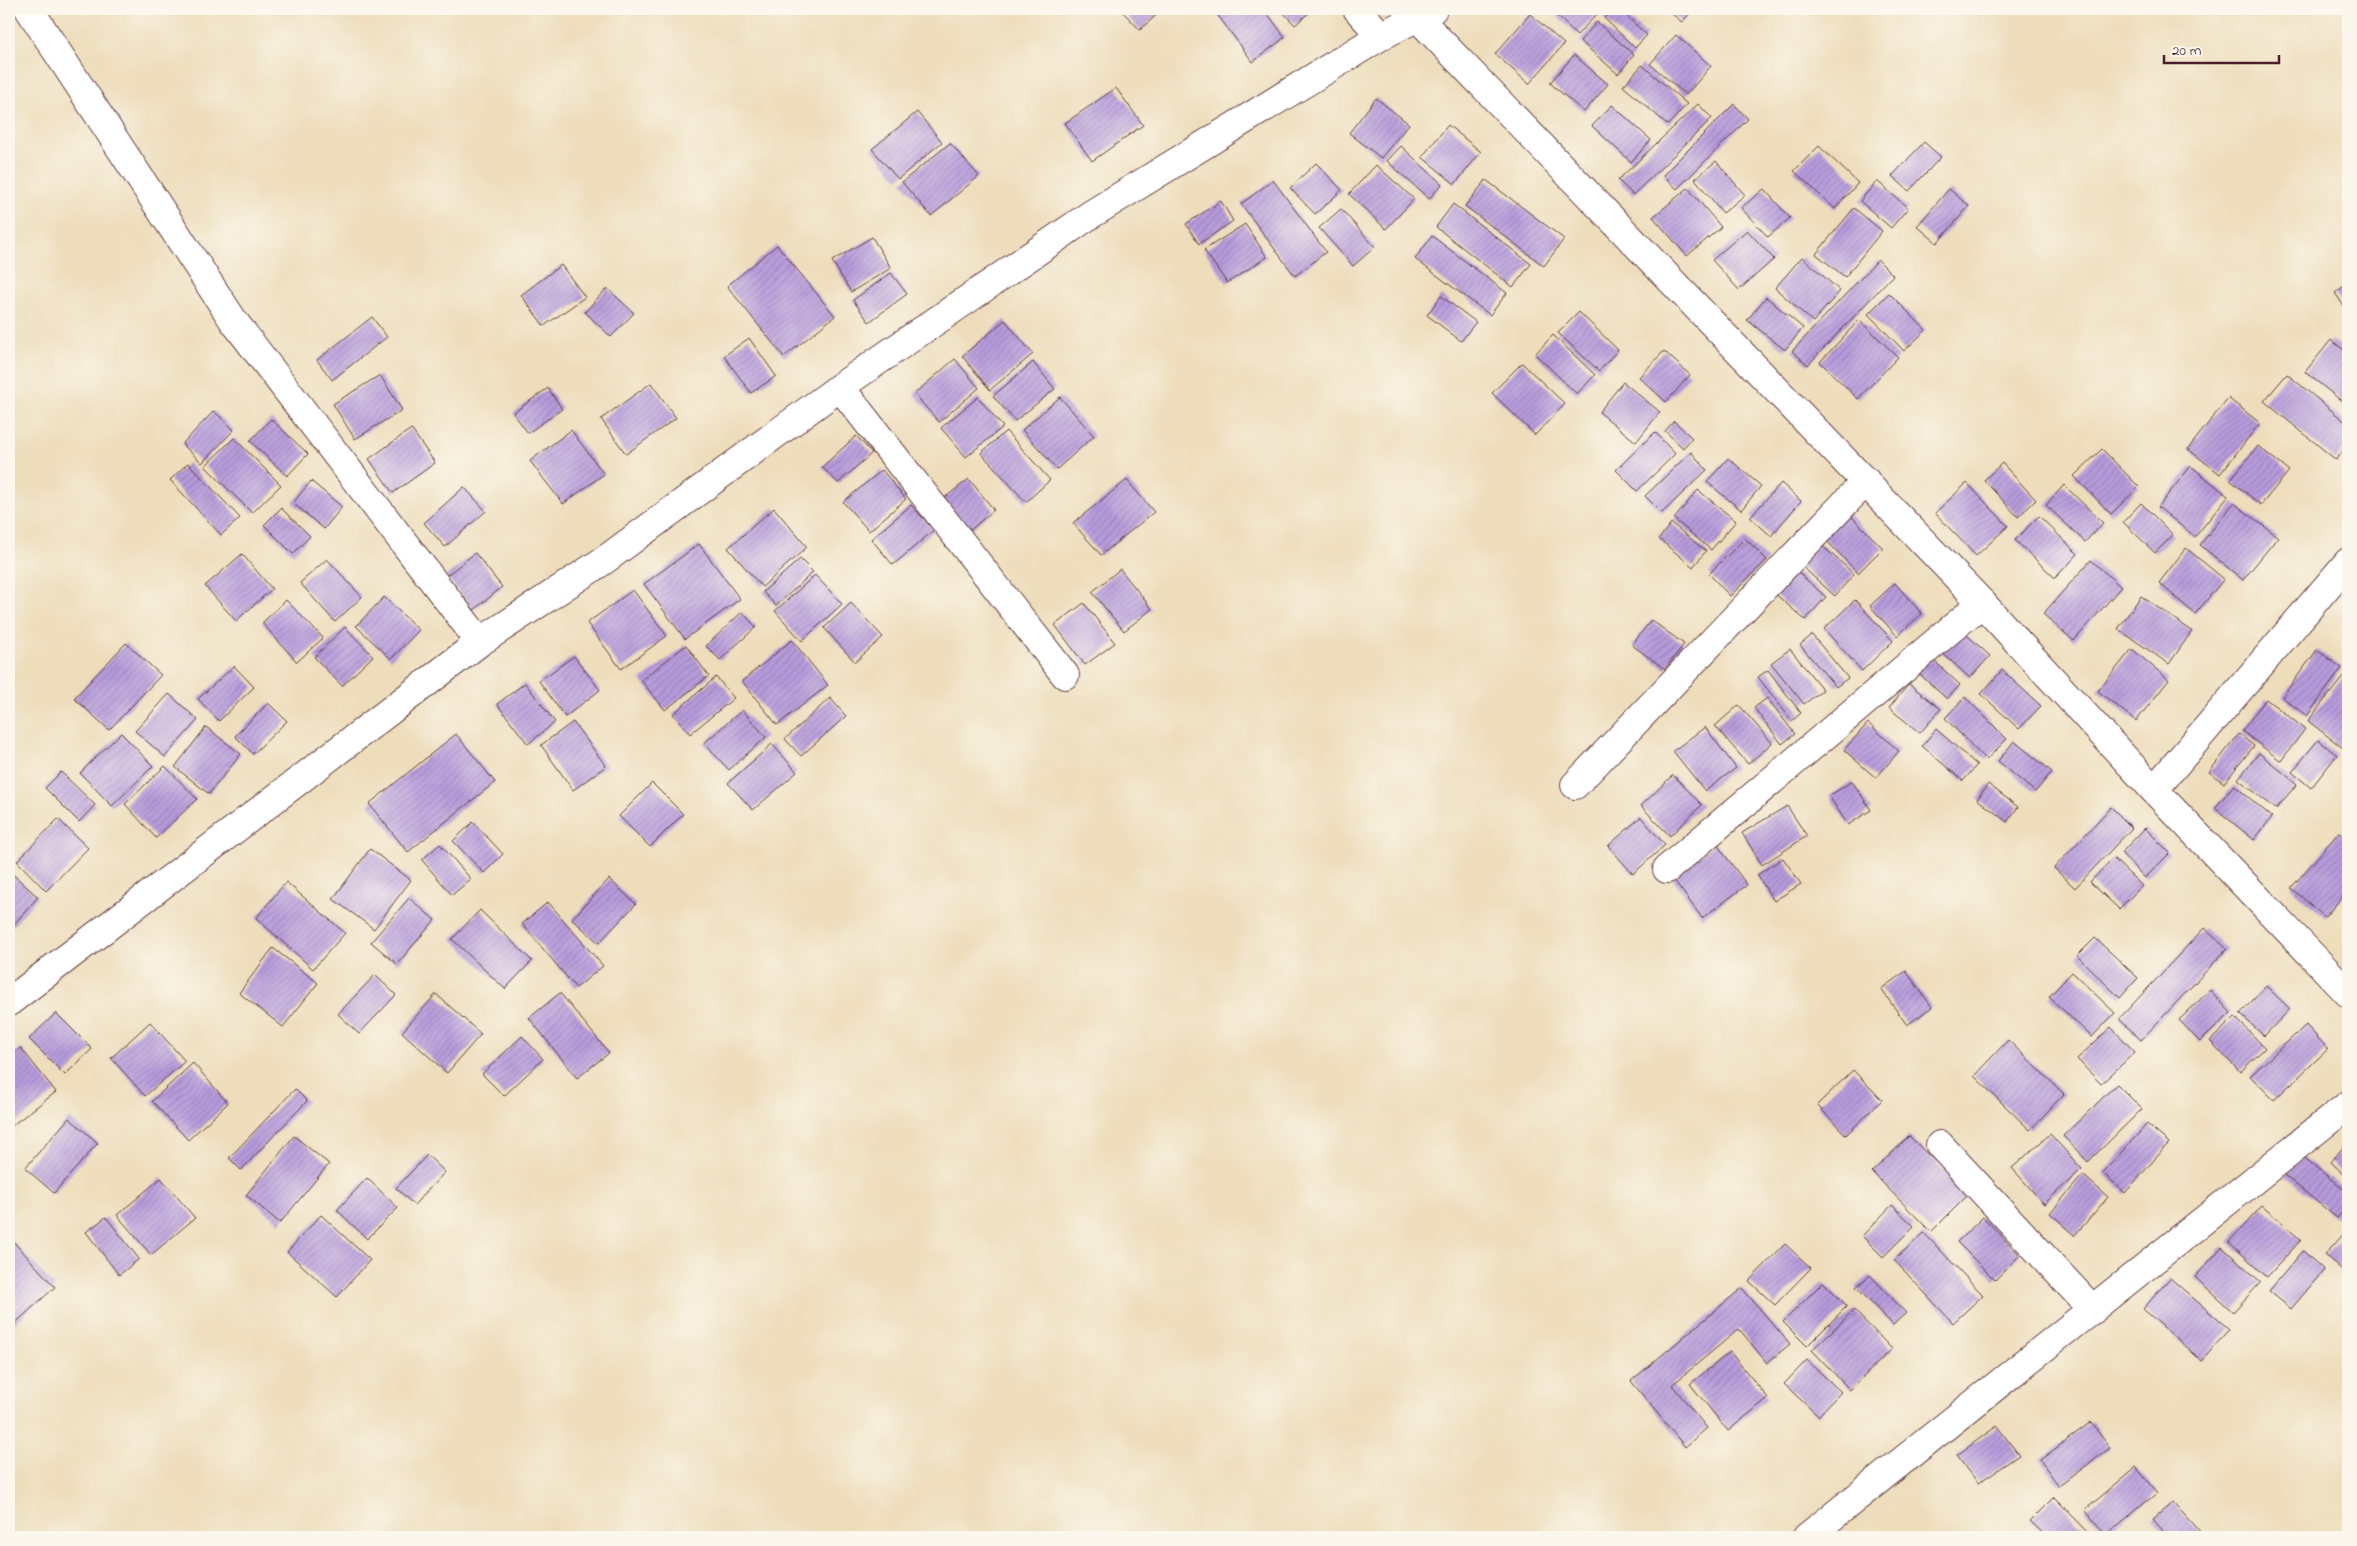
<svg xmlns="http://www.w3.org/2000/svg" width="2357" height="1546" viewBox="0 0 2357 1546" font-family="'Indie Flower',sans-serif">
<defs>
<pattern id="building-hatch" width="6" height="6" patternUnits="userSpaceOnUse" patternTransform="scale(1.25)"><rect width="6" height="6" fill="#b79cdd"/><path d="M-1 1l2-2M0 6l6-6M5 7l2-2" fill="none" stroke="#977fb3"/></pattern>
</defs>
<rect width="100%" height="100%" fill="#fbf7ec"/>
<filter id="ink" filterUnits="userSpaceOnUse"><feTurbulence type="fractalNoise" baseFrequency=".02" numOctaves="2"/><feDisplacementMap in="SourceGraphic" scale="10" xChannelSelector="R" yChannelSelector="G"/><feConvolveMatrix kernelMatrix="1 2 1 2 8 2 1 2 1" color-interpolation-filters="sRGB"/></filter>
<filter id="wash" filterUnits="userSpaceOnUse"><feTurbulence type="fractalNoise" baseFrequency=".0096" numOctaves="4" result="noise"/><feDisplacementMap in="SourceGraphic" scale="20" xChannelSelector="R" yChannelSelector="G"/><feGaussianBlur stdDeviation="1.12" result="paint"/><feColorMatrix in="noise" values="0 0 0 0 0 0 0 0 0 0 0 0 0 0 0 0 0 1.4 0 .05"/><feComposite in="paint" operator="in"/></filter>
<g filter="url(#wash)">
<rect width="100%" height="100%" fill="#edddbb"/>
<g id="blocks">
<g fill="url(#building-hatch)">
<path d="M1120,9H1163L1140,30Z"/>
<path d="M1213,9H1264L1285,37L1253,62Z"/>
<path d="M1280,9H1313L1295,25Z"/>
<path d="M1550,9H1602L1577,35Z"/>
<path d="M1613,9H1619L1647,35L1635,48L1604,18Z"/>
<path d="M1666,9H1694L1682,22Z"/>
<path d="M1530,14L1564,44L1529,84L1495,54Z"/>
<path d="M1597,22L1634,55L1618,74L1580,41Z"/>
<path d="M1676,35L1711,66L1686,95L1650,64Z"/>
<path d="M1574,55L1608,84L1584,112L1550,83Z"/>
<path d="M1642,65L1687,104L1668,125L1623,86Z"/>
<path d="M1116,88L1143,125L1092,161L1065,123Z"/>
<path d="M1376,98L1409,124L1381,158L1349,133Z"/>
<path d="M1698,104L1712,118L1633,195L1618,180Z"/>
<path d="M1734,104L1748,119L1677,189L1663,175Z"/>
<path d="M1612,105L1651,140L1631,162L1592,126Z"/>
<path d="M917,112L942,142L898,179L872,149Z"/>
<path d="M1448,125L1481,152L1455,184L1422,157Z"/>
<path d="M1924,142L1941,157L1909,191L1892,176Z"/>
<path d="M950,143L979,176L931,216L902,182Z"/>
<path d="M1401,146L1442,184L1429,199L1387,161Z"/>
<path d="M1819,146L1858,183L1835,209L1794,171Z"/>
<path d="M1716,161L1745,195L1723,213L1695,179Z"/>
<path d="M1316,163L1342,190L1315,214L1290,188Z"/>
<path d="M1376,165L1414,199L1386,229L1349,194Z"/>
<path d="M1273,180L1326,252L1295,276L1241,204Z"/>
<path d="M1486,180L1564,239L1544,266L1465,206Z"/>
<path d="M1877,181L1908,208L1891,228L1860,201Z"/>
<path d="M1688,188L1721,227L1687,256L1653,217Z"/>
<path d="M1764,189L1790,218L1768,237L1741,208Z"/>
<path d="M1949,189L1969,206L1937,243L1917,226Z"/>
<path d="M1221,201L1233,221L1199,244L1186,224Z"/>
<path d="M1453,204L1531,264L1513,287L1436,227Z"/>
<path d="M1854,208L1882,231L1845,277L1816,254Z"/>
<path d="M1341,209L1375,247L1353,266L1319,228Z"/>
<path d="M1245,224L1267,257L1227,283L1204,250Z"/>
<path d="M1747,230L1774,259L1739,290L1712,260Z"/>
<path d="M1432,236L1507,293L1490,315L1415,259Z"/>
<path d="M872,237L891,268L851,292L832,261Z"/>
<path d="M777,245L835,316L784,357L727,286Z"/>
<path d="M1802,257L1840,291L1813,322L1775,288Z"/>
<path d="M1878,260L1893,275L1808,365L1792,351Z"/>
<path d="M561,265L585,297L544,326L521,295Z"/>
<path d="M891,273L907,294L869,322L853,300Z"/>
<path d="M2348,283V312L2335,293Z"/>
<path d="M607,288L634,313L611,337L585,312Z"/>
<path d="M1889,293L1926,330L1904,351L1868,314Z"/>
<path d="M1441,296L1476,322L1461,341L1427,315Z"/>
<path d="M1766,297L1803,328L1785,350L1747,320Z"/>
<path d="M1579,312L1618,350L1599,371L1558,333Z"/>
<path d="M372,317L387,337L332,380L317,360Z"/>
<path d="M1005,320L1033,354L990,390L962,356Z"/>
<path d="M1859,320L1898,357L1858,399L1820,362Z"/>
<path d="M1553,335L1595,375L1577,394L1535,354Z"/>
<path d="M749,338L776,376L751,393L724,356Z"/>
<path d="M2331,340L2348,353V406L2305,372Z"/>
<path d="M1664,351L1690,375L1666,402L1639,377Z"/>
<path d="M955,359L979,388L939,422L914,394Z"/>
<path d="M1033,362L1055,389L1015,421L993,396Z"/>
<path d="M1522,363L1565,404L1535,435L1492,393Z"/>
<path d="M2287,374L2348,424V444L2336,460L2264,401Z"/>
<path d="M380,375L402,410L355,439L333,404Z"/>
<path d="M1623,382L1660,412L1636,442L1599,412Z"/>
<path d="M651,383L676,418L626,454L601,419Z"/>
<path d="M548,388L562,409L528,433L513,413Z"/>
<path d="M978,397L1003,427L966,457L941,428Z"/>
<path d="M1060,397L1094,436L1057,469L1022,430Z"/>
<path d="M2228,398L2260,423L2220,474L2188,449Z"/>
<path d="M214,411L234,430L202,463L182,444Z"/>
<path d="M271,419L308,454L287,476L250,441Z"/>
<path d="M1674,421L1692,438L1683,448L1665,431Z"/>
<path d="M411,429L435,463L393,493L369,459Z"/>
<path d="M571,430L604,474L563,504L530,461Z"/>
<path d="M1006,431L1050,480L1026,502L981,453Z"/>
<path d="M1655,432L1675,454L1637,491L1616,470Z"/>
<path d="M856,436L872,453L838,483L822,467Z"/>
<path d="M234,438L281,485L252,513L205,466Z"/>
<path d="M2258,446L2289,471L2261,505L2230,480Z"/>
<path d="M2102,449L2139,487L2111,514L2074,476Z"/>
<path d="M1691,452L1707,470L1662,513L1645,496Z"/>
<path d="M1728,458L1761,486L1741,510L1707,482Z"/>
<path d="M188,463L240,518L221,535L170,480Z"/>
<path d="M2002,463L2036,500L2018,517L1984,480Z"/>
<path d="M2191,466L2228,496L2195,537L2158,507Z"/>
<path d="M882,470L906,499L869,531L843,502Z"/>
<path d="M969,479L994,510L969,531L943,499Z"/>
<path d="M1127,480L1154,512L1101,555L1073,523Z"/>
<path d="M311,481L342,507L324,529L293,503Z"/>
<path d="M1781,483L1801,501L1771,536L1750,517Z"/>
<path d="M1967,483L2008,526L1976,556L1935,513Z"/>
<path d="M2064,485L2103,523L2085,542L2046,505Z"/>
<path d="M464,487L486,511L445,547L424,523Z"/>
<path d="M1698,490L1736,521L1711,550L1674,519Z"/>
<path d="M2141,503L2173,535L2155,553L2123,522Z"/>
<path d="M2234,503L2278,537L2243,580L2200,545Z"/>
<path d="M911,505L934,530L893,565L871,539Z"/>
<path d="M281,508L310,536L293,554L264,525Z"/>
<path d="M774,508L807,547L762,587L728,548Z"/>
<path d="M1844,509L1883,548L1858,573L1820,534Z"/>
<path d="M2039,516L2078,554L2055,578L2015,540Z"/>
<path d="M1671,523L1706,551L1693,567L1659,539Z"/>
<path d="M1745,538L1767,560L1730,596L1709,574Z"/>
<path d="M1817,541L1854,574L1835,596L1798,563Z"/>
<path d="M699,544L740,599L685,639L644,584Z"/>
<path d="M2186,548L2224,579L2195,614L2159,583Z"/>
<path d="M475,553L502,587L474,610L446,576Z"/>
<path d="M242,554L272,589L236,621L205,586Z"/>
<path d="M327,559L362,597L335,622L300,583Z"/>
<path d="M800,559L813,572L776,606L763,592Z"/>
<path d="M2091,560L2121,587L2074,641L2043,614Z"/>
<path d="M1792,567L1826,597L1805,620L1771,590Z"/>
<path d="M1120,569L1152,609L1124,631L1092,592Z"/>
<path d="M815,575L842,604L802,641L775,611Z"/>
<path d="M1895,583L1922,614L1897,636L1870,606Z"/>
<path d="M633,590L667,636L621,669L587,623Z"/>
<path d="M2141,596L2192,631L2169,664L2118,629Z"/>
<path d="M384,597L419,630L391,659L356,626Z"/>
<path d="M286,600L323,638L297,662L262,623Z"/>
<path d="M1855,600L1893,641L1862,671L1824,629Z"/>
<path d="M851,603L883,637L855,662L824,628Z"/>
<path d="M1084,603L1115,643L1085,665L1055,625Z"/>
<path d="M742,612L756,627L720,660L706,646Z"/>
<path d="M1651,620L1684,644L1665,669L1632,645Z"/>
<path d="M345,627L373,656L342,686L314,657Z"/>
<path d="M1959,628L1990,656L1970,678L1939,650Z"/>
<path d="M1812,635L1848,678L1836,687L1800,645Z"/>
<path d="M792,640L828,685L777,725L742,681Z"/>
<path d="M126,643L161,675L109,730L74,698Z"/>
<path d="M686,645L709,676L665,710L641,680Z"/>
<path d="M1790,649L1823,690L1804,704L1771,663Z"/>
<path d="M2132,649L2169,680L2136,721L2098,691Z"/>
<path d="M2317,650L2342,668L2307,716L2282,697Z"/>
<path d="M1928,655L1960,685L1947,699L1915,670Z"/>
<path d="M574,656L600,690L565,717L539,681Z"/>
<path d="M234,666L254,687L219,721L198,699Z"/>
<path d="M1768,670L1801,713L1792,721L1758,677Z"/>
<path d="M2002,670L2041,706L2019,729L1981,694Z"/>
<path d="M716,677L734,698L690,734L673,714Z"/>
<path d="M2343,677L2348,681V740L2343,748L2308,721Z"/>
<path d="M525,683L555,722L528,744L497,704Z"/>
<path d="M1909,684L1941,709L1920,733L1889,708Z"/>
<path d="M169,694L198,720L165,757L135,731Z"/>
<path d="M1965,697L2007,739L1986,760L1945,718Z"/>
<path d="M830,698L846,716L801,756L785,739Z"/>
<path d="M1767,698L1795,734L1782,744L1754,708Z"/>
<path d="M2266,699L2305,729L2281,761L2242,731Z"/>
<path d="M268,703L287,721L253,754L235,736Z"/>
<path d="M1739,705L1772,743L1748,764L1715,726Z"/>
<path d="M742,710L766,737L729,770L704,743Z"/>
<path d="M573,722L606,766L573,790L541,745Z"/>
<path d="M1868,723L1899,751L1876,778L1844,750Z"/>
<path d="M206,727L241,754L209,794L175,767Z"/>
<path d="M1705,727L1736,768L1705,791L1673,751Z"/>
<path d="M1936,729L1977,765L1963,781L1922,746Z"/>
<path d="M121,733L153,766L112,806L80,773Z"/>
<path d="M456,734L495,782L408,852L369,804Z"/>
<path d="M2239,734L2254,746L2224,783L2209,772Z"/>
<path d="M2318,740L2337,755L2311,788L2292,772Z"/>
<path d="M2014,741L2052,772L2035,792L1998,761Z"/>
<path d="M772,744L797,772L753,810L728,783Z"/>
<path d="M2259,753L2297,784L2276,809L2238,779Z"/>
<path d="M165,766L197,799L156,838L125,804Z"/>
<path d="M61,772L95,805L79,822L45,788Z"/>
<path d="M1673,775L1702,805L1670,836L1641,806Z"/>
<path d="M1852,781L1871,810L1848,825L1829,796Z"/>
<path d="M652,783L683,814L650,847L619,816Z"/>
<path d="M1988,784L2018,807L2007,822L1977,799Z"/>
<path d="M2234,785L2272,817L2254,840L2215,808Z"/>
<path d="M1787,806L1807,836L1762,865L1742,833Z"/>
<path d="M2111,807L2132,828L2075,888L2054,868Z"/>
<path d="M1641,817L1665,845L1633,874L1608,846Z"/>
<path d="M58,819L88,848L46,891L17,861Z"/>
<path d="M473,822L503,854L484,873L453,841Z"/>
<path d="M2145,828L2170,853L2145,878L2121,853Z"/>
<path d="M2339,832L2348,840V890L2325,917L2291,888Z"/>
<path d="M1716,843L1747,885L1702,918L1671,876Z"/>
<path d="M440,844L471,879L452,895L422,860Z"/>
<path d="M370,849L411,880L374,929L333,899Z"/>
<path d="M1783,858L1801,884L1774,901L1757,875Z"/>
<path d="M2113,858L2142,886L2119,909L2090,882Z"/>
<path d="M9,871L38,897L9,930Z"/>
<path d="M609,879L636,904L599,943L572,919Z"/>
<path d="M286,882L345,933L313,969L256,918Z"/>
<path d="M409,898L435,920L397,964L371,942Z"/>
<path d="M548,902L603,966L576,988L522,924Z"/>
<path d="M480,910L532,961L505,989L452,939Z"/>
<path d="M2204,928L2227,949L2141,1040L2119,1019Z"/>
<path d="M2095,938L2138,978L2120,998L2077,956Z"/>
<path d="M273,948L318,983L283,1027L239,993Z"/>
<path d="M1906,971L1932,1007L1907,1025L1881,989Z"/>
<path d="M2072,972L2115,1013L2092,1037L2049,997Z"/>
<path d="M375,975L396,995L359,1034L338,1014Z"/>
<path d="M2266,986L2290,1009L2264,1036L2240,1014Z"/>
<path d="M2210,990L2231,1013L2200,1042L2179,1020Z"/>
<path d="M560,993L609,1053L577,1078L529,1018Z"/>
<path d="M436,994L481,1034L447,1073L402,1032Z"/>
<path d="M56,1013L92,1049L65,1075L29,1039Z"/>
<path d="M2235,1017L2265,1048L2240,1072L2210,1041Z"/>
<path d="M150,1022L185,1061L145,1096L111,1058Z"/>
<path d="M2306,1025L2328,1049L2274,1100L2250,1076Z"/>
<path d="M2111,1027L2135,1052L2101,1084L2077,1059Z"/>
<path d="M522,1036L543,1059L504,1096L482,1074Z"/>
<path d="M2008,1040L2064,1094L2030,1130L1974,1076Z"/>
<path d="M21,1048L56,1092L10,1127L9,1057Z"/>
<path d="M193,1063L228,1103L188,1140L152,1101Z"/>
<path d="M1853,1070L1882,1100L1846,1135L1817,1105Z"/>
<path d="M2117,1084L2142,1109L2088,1162L2063,1136Z"/>
<path d="M295,1089L307,1101L241,1170L229,1158Z"/>
<path d="M69,1118L98,1143L54,1193L25,1168Z"/>
<path d="M2147,1124L2169,1143L2125,1193L2103,1173Z"/>
<path d="M2050,1134L2082,1169L2044,1204L2012,1168Z"/>
<path d="M294,1136L329,1164L280,1223L246,1195Z"/>
<path d="M1909,1136L1969,1194L1931,1232L1872,1172Z"/>
<path d="M2348,1141V1178L2331,1162Z"/>
<path d="M427,1155L445,1172L414,1205L396,1188Z"/>
<path d="M2301,1155L2348,1193V1205L2337,1218L2284,1175Z"/>
<path d="M2083,1175L2108,1197L2075,1235L2050,1213Z"/>
<path d="M161,1178L195,1218L151,1255L117,1215Z"/>
<path d="M367,1178L398,1208L367,1239L337,1210Z"/>
<path d="M1892,1205L1914,1226L1883,1257L1862,1236Z"/>
<path d="M2262,1206L2301,1240L2267,1277L2229,1242Z"/>
<path d="M321,1215L370,1260L337,1297L287,1252Z"/>
<path d="M106,1217L139,1259L119,1275L86,1232Z"/>
<path d="M1983,1217L2020,1255L1995,1280L1957,1242Z"/>
<path d="M2348,1229V1275L2325,1255Z"/>
<path d="M1924,1233L1983,1295L1953,1323L1894,1260Z"/>
<path d="M9,1237L55,1287L11,1327L9,1325Z"/>
<path d="M1785,1244L1811,1268L1775,1305L1749,1281Z"/>
<path d="M2222,1247L2261,1282L2233,1312L2195,1277Z"/>
<path d="M2303,1251L2324,1270L2291,1309L2269,1291Z"/>
<path d="M1870,1275L1906,1313L1893,1325L1856,1287Z"/>
<path d="M2170,1278L2229,1329L2202,1361L2143,1309Z"/>
<path d="M1823,1282L1847,1306L1807,1346L1783,1322Z"/>
<path d="M1742,1288L1790,1344L1767,1363L1739,1329L1672,1385L1707,1428L1685,1447L1631,1381Z"/>
<path d="M1854,1310L1892,1349L1850,1390L1812,1350Z"/>
<path d="M1730,1352L1768,1398L1728,1431L1690,1384Z"/>
<path d="M1807,1360L1841,1392L1818,1416L1784,1384Z"/>
<path d="M2091,1422L2110,1448L2059,1486L2040,1460Z"/>
<path d="M1997,1426L2019,1455L1978,1483L1957,1455Z"/>
<path d="M2136,1467L2157,1493L2106,1535L2085,1510Z"/>
<path d="M2054,1497L2093,1537H2047L2030,1521Z"/>
<path d="M2173,1502L2203,1536L2202,1537H2168L2153,1519Z"/>
</g>
</g>
</g>
<g filter="url(#ink)">
<use href="#blocks" fill-opacity="0" stroke="#623c41" stroke-width="1"/>
<g fill="none" stroke-linecap="round" stroke-linejoin="round">
<g stroke="#623c41" stroke-width="30">
<g id="minor">
<path d="M29,9L233,320L480,642"/>
<path d="M1357,9L1381,36"/>
<path d="M1418,18L1982,603L2154,790L2348,993"/>
<path d="M840,387L1065,675"/>
<path d="M1575,785L1866,481"/>
<path d="M2154,790L2348,562"/>
<path d="M1667,869L1982,603"/>
<path d="M9,1002L480,642L606,559L840,387L1090,215L1381,36L1433,9"/>
<path d="M1940,1145L2093,1310"/>
<path d="M1807,1537L2348,1105"/>
</g>
</g>
<use href="#minor" stroke="#fff" stroke-width="28"/>
</g>
</g>
<rect width="2357" height="1546" fill="none" stroke="#fbf7ec" stroke-width="30"/>
<path d="M2164 55v8h115v-8" fill="none" stroke="#4a1f2b" stroke-width="2.5"/>
<text x="2172" y="55" font-size="15" fill="#4a1f2b" stroke="#fbf7ec" stroke-width="4" paint-order="stroke">20 m</text>
</svg>
